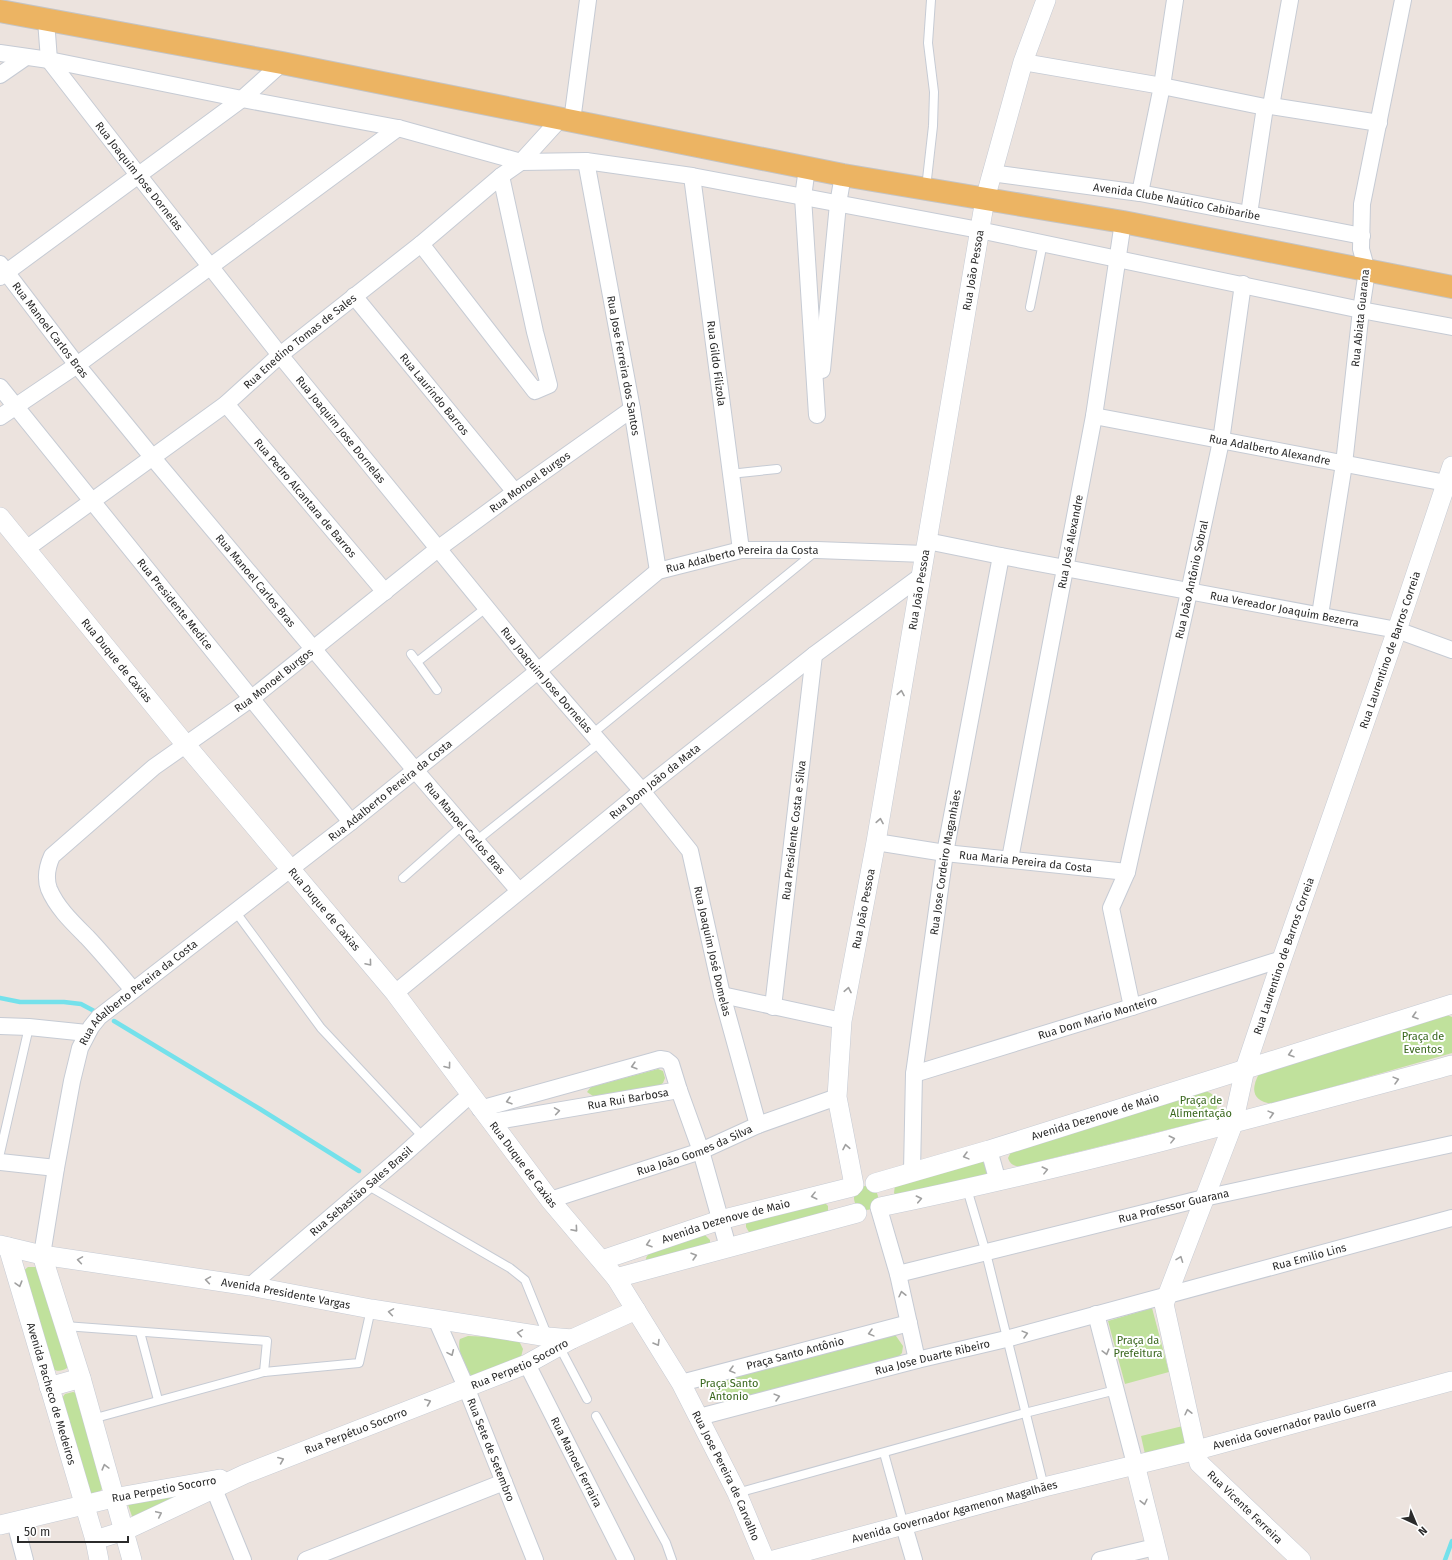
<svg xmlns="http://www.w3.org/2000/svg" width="1452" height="1560" viewBox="0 0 1452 1560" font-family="'Fira Sans',sans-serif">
<rect width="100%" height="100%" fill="#ece3de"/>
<g fill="#c0e19c">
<path d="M1447,1015L1452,1017V1053L1273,1104C1253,1102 1250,1090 1259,1074Z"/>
<path d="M658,1069L663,1071L665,1078L663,1083L660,1085L593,1096L587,1092L591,1087Z"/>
<path d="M1204,1091C1219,1093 1221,1109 1211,1119L1021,1166C1014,1167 1010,1164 1008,1158L1011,1152Z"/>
<path d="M984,1159L989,1175L896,1196L894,1193L895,1185Z"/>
<circle cx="866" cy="1198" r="12"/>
<path d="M822,1200L828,1206V1212L750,1234L746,1227V1222Z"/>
<path d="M704,1234L710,1240V1245L647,1262L646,1258L649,1253Z"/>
<path d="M28,1267H36L69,1363L67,1368C62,1371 58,1372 52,1369L22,1272Z"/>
<path d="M1152,1308L1169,1372L1125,1384L1108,1321Z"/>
<path d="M891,1334L896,1336L903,1346L902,1353L897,1358L726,1404C717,1400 716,1395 714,1386L716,1381Z"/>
<path d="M468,1336L513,1338L519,1341L523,1349L521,1357L477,1376C475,1376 473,1376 471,1375C463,1371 457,1346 460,1339Z"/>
<path d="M73,1392L77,1393L102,1489C99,1493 94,1495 88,1493L62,1398L65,1394Z"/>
<path d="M1183,1426L1187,1444L1145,1454L1141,1436Z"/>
<path d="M185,1493L133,1519L127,1502Z"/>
</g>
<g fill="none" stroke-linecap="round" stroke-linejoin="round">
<g stroke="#74e1eb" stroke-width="4.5">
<path d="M0,998L20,1002H64L81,1004L96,1012"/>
<path d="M114,1021L260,1109L359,1171"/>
<path d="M1445,1560L1452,1541"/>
</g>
<g stroke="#c6cbd4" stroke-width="10">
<g id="service">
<path d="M926,188L933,126L934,92L928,43L931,0"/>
<path d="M1030,307L1043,243"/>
<path d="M730,474L777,469"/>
<path d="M411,654L417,662"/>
<path d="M437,690L417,662L487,607"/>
<path d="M592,734L815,552"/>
<path d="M476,841L599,743"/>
<path d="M403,878L463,825"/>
<path d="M235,911L321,1028L423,1137"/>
<path d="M0,1153L29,1027"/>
<path d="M367,1185L510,1268L525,1280L548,1337"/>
<path d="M967,1189L986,1253L1044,1487"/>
<path d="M65,1326L267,1341L264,1372"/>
<path d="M140,1332L158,1400"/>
<path d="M559,1346L587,1399"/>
<path d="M596,1416L666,1543L672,1560"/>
<path d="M92,1419L264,1372L359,1363L371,1309"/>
<path d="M884,1453L904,1525"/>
<path d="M737,1493L1025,1413L1116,1390"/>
</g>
</g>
<g stroke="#c6cbd4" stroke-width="18">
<g id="minor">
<path id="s1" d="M46,20L49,60L139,176L280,355L538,671L642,791L690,851L722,995L758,1125"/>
<path d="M0,53L49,60L242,99L398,128L521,162L586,161L692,176L979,230L1361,310L1452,327"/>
<path d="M1023,62L1162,86L1265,107L1271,106L1379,123"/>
<path d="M0,75L26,57"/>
<path d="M1271,106L1290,0"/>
<path d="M572,121L588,0"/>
<path id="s2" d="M586,161L632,409L658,571"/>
<path d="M807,168L803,197L817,415"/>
<path id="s3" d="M991,173L1140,193L1362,236"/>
<path id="s4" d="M692,176L741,550"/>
<path d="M1140,193L1162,86L1175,0"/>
<path d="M1249,214L1265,107"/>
<path d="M421,244L535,391L549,385L535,332L501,176"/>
<path id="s5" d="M0,264L77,365L153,458L415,770L519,891"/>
<path d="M0,277L242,99L282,63"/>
<path id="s6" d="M354,296L515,492"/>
<path d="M822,370L838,204L843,175"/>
<path id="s7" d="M0,387L351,822"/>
<path id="s8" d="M226,404L385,592"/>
<path id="s9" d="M1094,416L1446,483"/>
<path d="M0,417L77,365L398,128"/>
<path id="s10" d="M927,541L1001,556L1397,630L1452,650"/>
<path id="s11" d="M26,549L226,404L280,355L421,244L501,176L521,162L561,118"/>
<path d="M1320,615L1344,464L1361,310L1367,271L1361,249L1362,204L1403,0"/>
<path id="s12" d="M876,842L945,853L1127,872"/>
<path id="s13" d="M1010,859L1094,416L1123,222"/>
<path id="s14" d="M133,990C118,972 103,954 87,937C73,923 57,908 49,889C45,878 47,867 52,856L154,767L252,698L439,548L515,492L632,409"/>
<path id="s15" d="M395,993L642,791L814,655L921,576"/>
<path d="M722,995L842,1021"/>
<path id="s16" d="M773,1007L814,655"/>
<path id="s17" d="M1132,1007L1111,908L1127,872L1189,592L1221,441L1243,284"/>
<path d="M0,1026L29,1027L87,1033"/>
<path id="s18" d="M914,1074L1132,1007L1282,959"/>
<path d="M480,1109L653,1061L660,1059L666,1060L671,1064L679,1090L701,1151L728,1247"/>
<path id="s19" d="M491,1122L679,1090"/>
<path d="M989,1150L998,1182"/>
<path d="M0,1162L56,1168"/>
<path id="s20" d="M912,1171L914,1074L945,853L1001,556"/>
<path id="s21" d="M550,1200L701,1151L758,1125L837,1097"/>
<path d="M879,1209L898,1274L917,1360"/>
<path id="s22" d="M42,1255L56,1168L72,1081L80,1048L91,1027L99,1017L351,822L538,671L658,571L741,550H817L925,554"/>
<path id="s23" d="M898,1274L1204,1198L1452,1144"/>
<path id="s24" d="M250,1286L402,1156L470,1095"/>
<path d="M1096,1314L1135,1464"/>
<path id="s25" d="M436,1319L466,1387L535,1560"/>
<path id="s26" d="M527,1364L626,1560"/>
<path id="s27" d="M681,1383L909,1323"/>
<path id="s28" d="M699,1417L917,1360L1006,1339L1452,1218"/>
<path d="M214,1489L243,1560"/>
<path d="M15,1522L25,1560"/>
<path d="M904,1526L914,1560"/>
<path d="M306,1560L504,1482"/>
<path d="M1100,1560L1155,1547"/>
</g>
</g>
<g stroke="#c6cbd4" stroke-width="20">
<g id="tertiary">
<path id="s29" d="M0,517L186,745L395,993L550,1200L616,1278L681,1383L737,1493L765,1560"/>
<path id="s30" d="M875,1183L989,1150L1452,1004"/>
<path id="s31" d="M854,1185L837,1097L842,1021L876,842L985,199L1023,62L1046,0"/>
<path d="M880,1207C1073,1167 1262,1116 1452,1065"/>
<path id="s32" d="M0,1245L42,1255L250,1286L371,1309L548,1337L572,1339"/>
<path id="s33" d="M8,1247L95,1540L99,1560"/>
<path d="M42,1255L81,1378L132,1560"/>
<path id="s34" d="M602,1260L720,1220L852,1187"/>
<path d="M616,1278L857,1213"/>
<path d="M49,1387L81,1378"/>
<path d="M1135,1464L1159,1560"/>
<path id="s35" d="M0,1525L113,1498L220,1479"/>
<path id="s36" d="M95,1540L124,1531L245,1474L527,1364L572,1339L636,1310"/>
<path id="s37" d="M774,1560L1044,1487L1197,1450L1452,1381"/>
<path id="s38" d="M1301,1560L1199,1463L1164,1304L1233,1124L1245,1069L1282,959L1397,630L1452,466"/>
</g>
</g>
<g stroke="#c4c4c4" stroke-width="24">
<path id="primary" d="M0,11L282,63L843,175L1123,222L1452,287"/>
</g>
<use href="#service" stroke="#fff" stroke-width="8"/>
<use href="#minor" stroke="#fff" stroke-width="16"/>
<use href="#tertiary" stroke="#fff" stroke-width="19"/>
<use href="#primary" stroke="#ecb463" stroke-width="22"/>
</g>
<defs><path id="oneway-chevron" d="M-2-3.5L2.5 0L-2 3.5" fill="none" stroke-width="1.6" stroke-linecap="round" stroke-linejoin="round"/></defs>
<g stroke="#a0a0a0">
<use href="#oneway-chevron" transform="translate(901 693) rotate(-80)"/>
<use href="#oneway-chevron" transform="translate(880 821) rotate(-80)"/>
<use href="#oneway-chevron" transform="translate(369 963) rotate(50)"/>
<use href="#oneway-chevron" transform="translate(848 990) rotate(-79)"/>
<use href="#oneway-chevron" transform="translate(1415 1016) rotate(163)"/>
<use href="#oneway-chevron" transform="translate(1291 1054) rotate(163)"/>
<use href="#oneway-chevron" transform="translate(448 1066) rotate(53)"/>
<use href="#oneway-chevron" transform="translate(634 1066) rotate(164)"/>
<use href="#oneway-chevron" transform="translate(1396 1080) rotate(-15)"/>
<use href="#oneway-chevron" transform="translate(509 1101) rotate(164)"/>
<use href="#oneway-chevron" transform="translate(557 1111) rotate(-9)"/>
<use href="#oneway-chevron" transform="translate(1271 1114) rotate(-15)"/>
<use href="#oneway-chevron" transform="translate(1172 1139) rotate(-14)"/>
<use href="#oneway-chevron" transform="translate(846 1147) rotate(-101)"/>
<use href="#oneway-chevron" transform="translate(966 1156) rotate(165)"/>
<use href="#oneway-chevron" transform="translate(1045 1170) rotate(-14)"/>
<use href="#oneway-chevron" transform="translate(814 1196) rotate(166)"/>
<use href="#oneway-chevron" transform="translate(919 1199) rotate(-12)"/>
<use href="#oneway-chevron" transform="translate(575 1229) rotate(49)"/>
<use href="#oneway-chevron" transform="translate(649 1244) rotate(162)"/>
<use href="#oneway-chevron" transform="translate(694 1256) rotate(-16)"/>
<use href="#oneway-chevron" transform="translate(1180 1259) rotate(-69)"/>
<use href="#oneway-chevron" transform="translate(80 1260) rotate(-171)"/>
<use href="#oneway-chevron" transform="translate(208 1280) rotate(-171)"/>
<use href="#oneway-chevron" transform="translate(19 1284) rotate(74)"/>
<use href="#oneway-chevron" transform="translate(902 1294) rotate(-103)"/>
<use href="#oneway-chevron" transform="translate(391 1312) rotate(-171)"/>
<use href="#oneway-chevron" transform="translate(520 1333) rotate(-171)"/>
<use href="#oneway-chevron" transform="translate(871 1333) rotate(165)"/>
<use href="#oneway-chevron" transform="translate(1025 1334) rotate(-15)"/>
<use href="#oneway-chevron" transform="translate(657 1343) rotate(59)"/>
<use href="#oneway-chevron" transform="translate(1106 1352) rotate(75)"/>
<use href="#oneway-chevron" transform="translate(451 1353) rotate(66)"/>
<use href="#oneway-chevron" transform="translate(732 1370) rotate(165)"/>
<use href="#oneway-chevron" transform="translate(777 1397) rotate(-15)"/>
<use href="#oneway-chevron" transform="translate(428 1402) rotate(-22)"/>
<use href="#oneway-chevron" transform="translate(1188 1412) rotate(-103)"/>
<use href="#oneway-chevron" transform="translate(281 1460) rotate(-22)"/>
<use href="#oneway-chevron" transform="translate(105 1467) rotate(-105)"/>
<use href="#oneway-chevron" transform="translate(1144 1502) rotate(77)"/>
<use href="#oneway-chevron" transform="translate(159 1514) rotate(-25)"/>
</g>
<g text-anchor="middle" stroke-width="4" stroke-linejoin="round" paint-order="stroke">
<g font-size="11" fill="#2b2b2b" stroke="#fff">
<text dy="4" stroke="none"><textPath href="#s1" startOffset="187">Rua Joaquim Jose Dornelas</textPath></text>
<text dy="4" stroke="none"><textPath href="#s3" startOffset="188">Avenida Clube Naútico Cabibaribe</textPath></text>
<text dy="4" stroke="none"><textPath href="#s31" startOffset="928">Rua João Pessoa</textPath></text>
<text transform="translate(1360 318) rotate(-84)" y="4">Rua Abiata Guarana</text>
<text dy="4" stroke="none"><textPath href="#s5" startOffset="83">Rua Manoel Carlos Bras</textPath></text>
<text dy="4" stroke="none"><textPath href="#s11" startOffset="344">Rua Enedino Tomas de Sales</textPath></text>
<text dy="4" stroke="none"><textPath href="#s4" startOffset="189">Rua Gildo Filizola</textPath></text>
<text dy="4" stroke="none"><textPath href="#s2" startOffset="208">Rua Jose Ferreira dos Santos</textPath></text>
<text dy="4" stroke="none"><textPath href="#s6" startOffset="127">Rua Laurindo Barros</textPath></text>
<text dy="4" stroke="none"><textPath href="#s1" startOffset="511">Rua Joaquim Jose Dornelas</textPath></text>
<text dy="4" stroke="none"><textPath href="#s9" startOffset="179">Rua Adalberto Alexandre</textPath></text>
<text dy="4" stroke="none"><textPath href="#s14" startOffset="773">Rua Monoel Burgos</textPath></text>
<text dy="4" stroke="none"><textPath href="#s8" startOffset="123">Rua Pedro Alcantara de Barros</textPath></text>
<text dy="4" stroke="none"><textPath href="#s13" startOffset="323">Rua José Alexandre</textPath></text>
<text dy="4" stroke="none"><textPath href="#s22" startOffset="1048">Rua Adalberto Pereira da Costa</textPath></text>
<text dy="4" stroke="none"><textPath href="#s17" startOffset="440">Rua João Antônio Sobral</textPath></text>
<text dy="4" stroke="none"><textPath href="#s5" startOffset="407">Rua Manoel Carlos Bras</textPath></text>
<text dy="4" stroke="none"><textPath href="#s31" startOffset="604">Rua João Pessoa</textPath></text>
<text dy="4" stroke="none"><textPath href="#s7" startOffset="279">Rua Presidente Medice</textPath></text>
<text dy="4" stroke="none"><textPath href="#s10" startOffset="364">Rua Vereador Joaquim Bezerra</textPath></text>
<text dy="4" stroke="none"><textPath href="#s38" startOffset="996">Rua Laurentino de Barros Correia</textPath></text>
<text dy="4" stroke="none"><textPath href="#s29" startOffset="185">Rua Duque de Caxias</textPath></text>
<text dy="4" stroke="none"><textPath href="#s14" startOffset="449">Rua Monoel Burgos</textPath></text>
<text dy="4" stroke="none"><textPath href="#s1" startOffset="835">Rua Joaquim Jose Dornelas</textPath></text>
<text dy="4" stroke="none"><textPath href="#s15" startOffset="335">Rua Dom João da Mata</textPath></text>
<text dy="4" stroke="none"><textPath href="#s22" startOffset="616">Rua Adalberto Pereira da Costa</textPath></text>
<text dy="4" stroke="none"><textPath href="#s5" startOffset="731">Rua Manoel Carlos Bras</textPath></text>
<text dy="4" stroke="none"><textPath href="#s16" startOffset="178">Rua Presidente Costa e Silva</textPath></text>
<text dy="4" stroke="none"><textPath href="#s12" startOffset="151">Rua Maria Pereira da Costa</textPath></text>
<text dy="4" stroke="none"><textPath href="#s20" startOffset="311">Rua Jose Cordeiro Maganhães</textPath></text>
<text dy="4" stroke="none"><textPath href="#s29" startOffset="509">Rua Duque de Caxias</textPath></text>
<text dy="4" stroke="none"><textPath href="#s31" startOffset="280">Rua João Pessoa</textPath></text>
<text dy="4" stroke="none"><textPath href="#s1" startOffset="1161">Rua Joaquim José Domelas</textPath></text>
<text dy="4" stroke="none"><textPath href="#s38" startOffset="672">Rua Laurentino de Barros Correia</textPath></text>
<text dy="4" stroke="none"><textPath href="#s22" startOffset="292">Rua Adalberto Pereira da Costa</textPath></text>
<text dy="4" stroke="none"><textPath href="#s18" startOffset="192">Rua Dom Mario Monteiro</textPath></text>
<text dy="4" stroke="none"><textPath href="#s19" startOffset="139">Rua Rui Barbosa</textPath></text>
<text dy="4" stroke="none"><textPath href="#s30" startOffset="230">Avenida Dezenove de Maio</textPath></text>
<text dy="4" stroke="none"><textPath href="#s21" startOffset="153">Rua João Gomes da Silva</textPath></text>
<text dy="4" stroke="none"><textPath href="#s29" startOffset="833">Rua Duque de Caxias</textPath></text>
<text dy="4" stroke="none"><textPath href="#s24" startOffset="146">Rua Sebastião Sales Brasil</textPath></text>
<text dy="4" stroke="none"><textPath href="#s23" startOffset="284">Rua Professor Guarana</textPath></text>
<text dy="4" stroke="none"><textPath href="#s34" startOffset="130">Avenida Dezenove de Maio</textPath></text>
<text dy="4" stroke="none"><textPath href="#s28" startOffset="631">Rua Emilio Lins</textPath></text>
<text dy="4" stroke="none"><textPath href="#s32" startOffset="290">Avenida Presidente Vargas</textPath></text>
<text dy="4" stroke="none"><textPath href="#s27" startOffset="118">Praça Santo Antônio</textPath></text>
<text dy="4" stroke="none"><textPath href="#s28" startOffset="241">Rua Jose Duarte Ribeiro</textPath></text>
<text dy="4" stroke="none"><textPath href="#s36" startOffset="460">Rua Perpetio Socorro</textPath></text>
<text dy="4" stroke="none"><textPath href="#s33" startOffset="153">Avenida Pacheco de Medeiros</textPath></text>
<text dy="4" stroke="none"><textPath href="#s37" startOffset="538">Avenida Governador Paulo Guerra</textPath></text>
<text dy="4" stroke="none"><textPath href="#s36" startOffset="283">Rua Perpétuo Socorro</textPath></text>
<text dy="4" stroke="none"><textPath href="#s25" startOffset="142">Rua Sete de Setembro</textPath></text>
<text dy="4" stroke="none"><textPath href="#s26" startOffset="110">Rua Manoel Ferraira</textPath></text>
<text dy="4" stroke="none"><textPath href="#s29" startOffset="1206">Rua Jose Pereira de Carvalho</textPath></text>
<text dy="4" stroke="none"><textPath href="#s35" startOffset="168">Rua Perpetio Socorro</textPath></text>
<text transform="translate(1245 1507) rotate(44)" y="4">Rua Vicente Ferreira</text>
<text dy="4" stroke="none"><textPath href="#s37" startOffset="187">Avenida Governador Agamenon Magalhães</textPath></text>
</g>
<g font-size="11" fill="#39671d" stroke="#fff">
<text x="1423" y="1040">Praça de<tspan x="1423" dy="13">Eventos</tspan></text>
<text x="1201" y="1104">Praça de<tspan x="1201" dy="13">Alimentação</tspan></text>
<text x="1138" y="1344">Praça da<tspan x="1138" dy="13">Prefeitura</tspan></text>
<text x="729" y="1387">Praça Santo<tspan x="729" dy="13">Antonio</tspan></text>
</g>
</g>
<g transform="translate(1416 1524) rotate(136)" stroke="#ffffff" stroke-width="3" paint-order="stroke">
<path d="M0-3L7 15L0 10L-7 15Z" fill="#2b2b2b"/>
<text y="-6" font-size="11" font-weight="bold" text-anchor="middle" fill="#2b2b2b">N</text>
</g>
<path d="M18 1536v6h110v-6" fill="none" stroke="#2b2b2b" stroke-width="2"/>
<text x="24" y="1536" font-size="12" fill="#2b2b2b" stroke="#ffffff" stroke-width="3" paint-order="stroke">50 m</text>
</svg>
